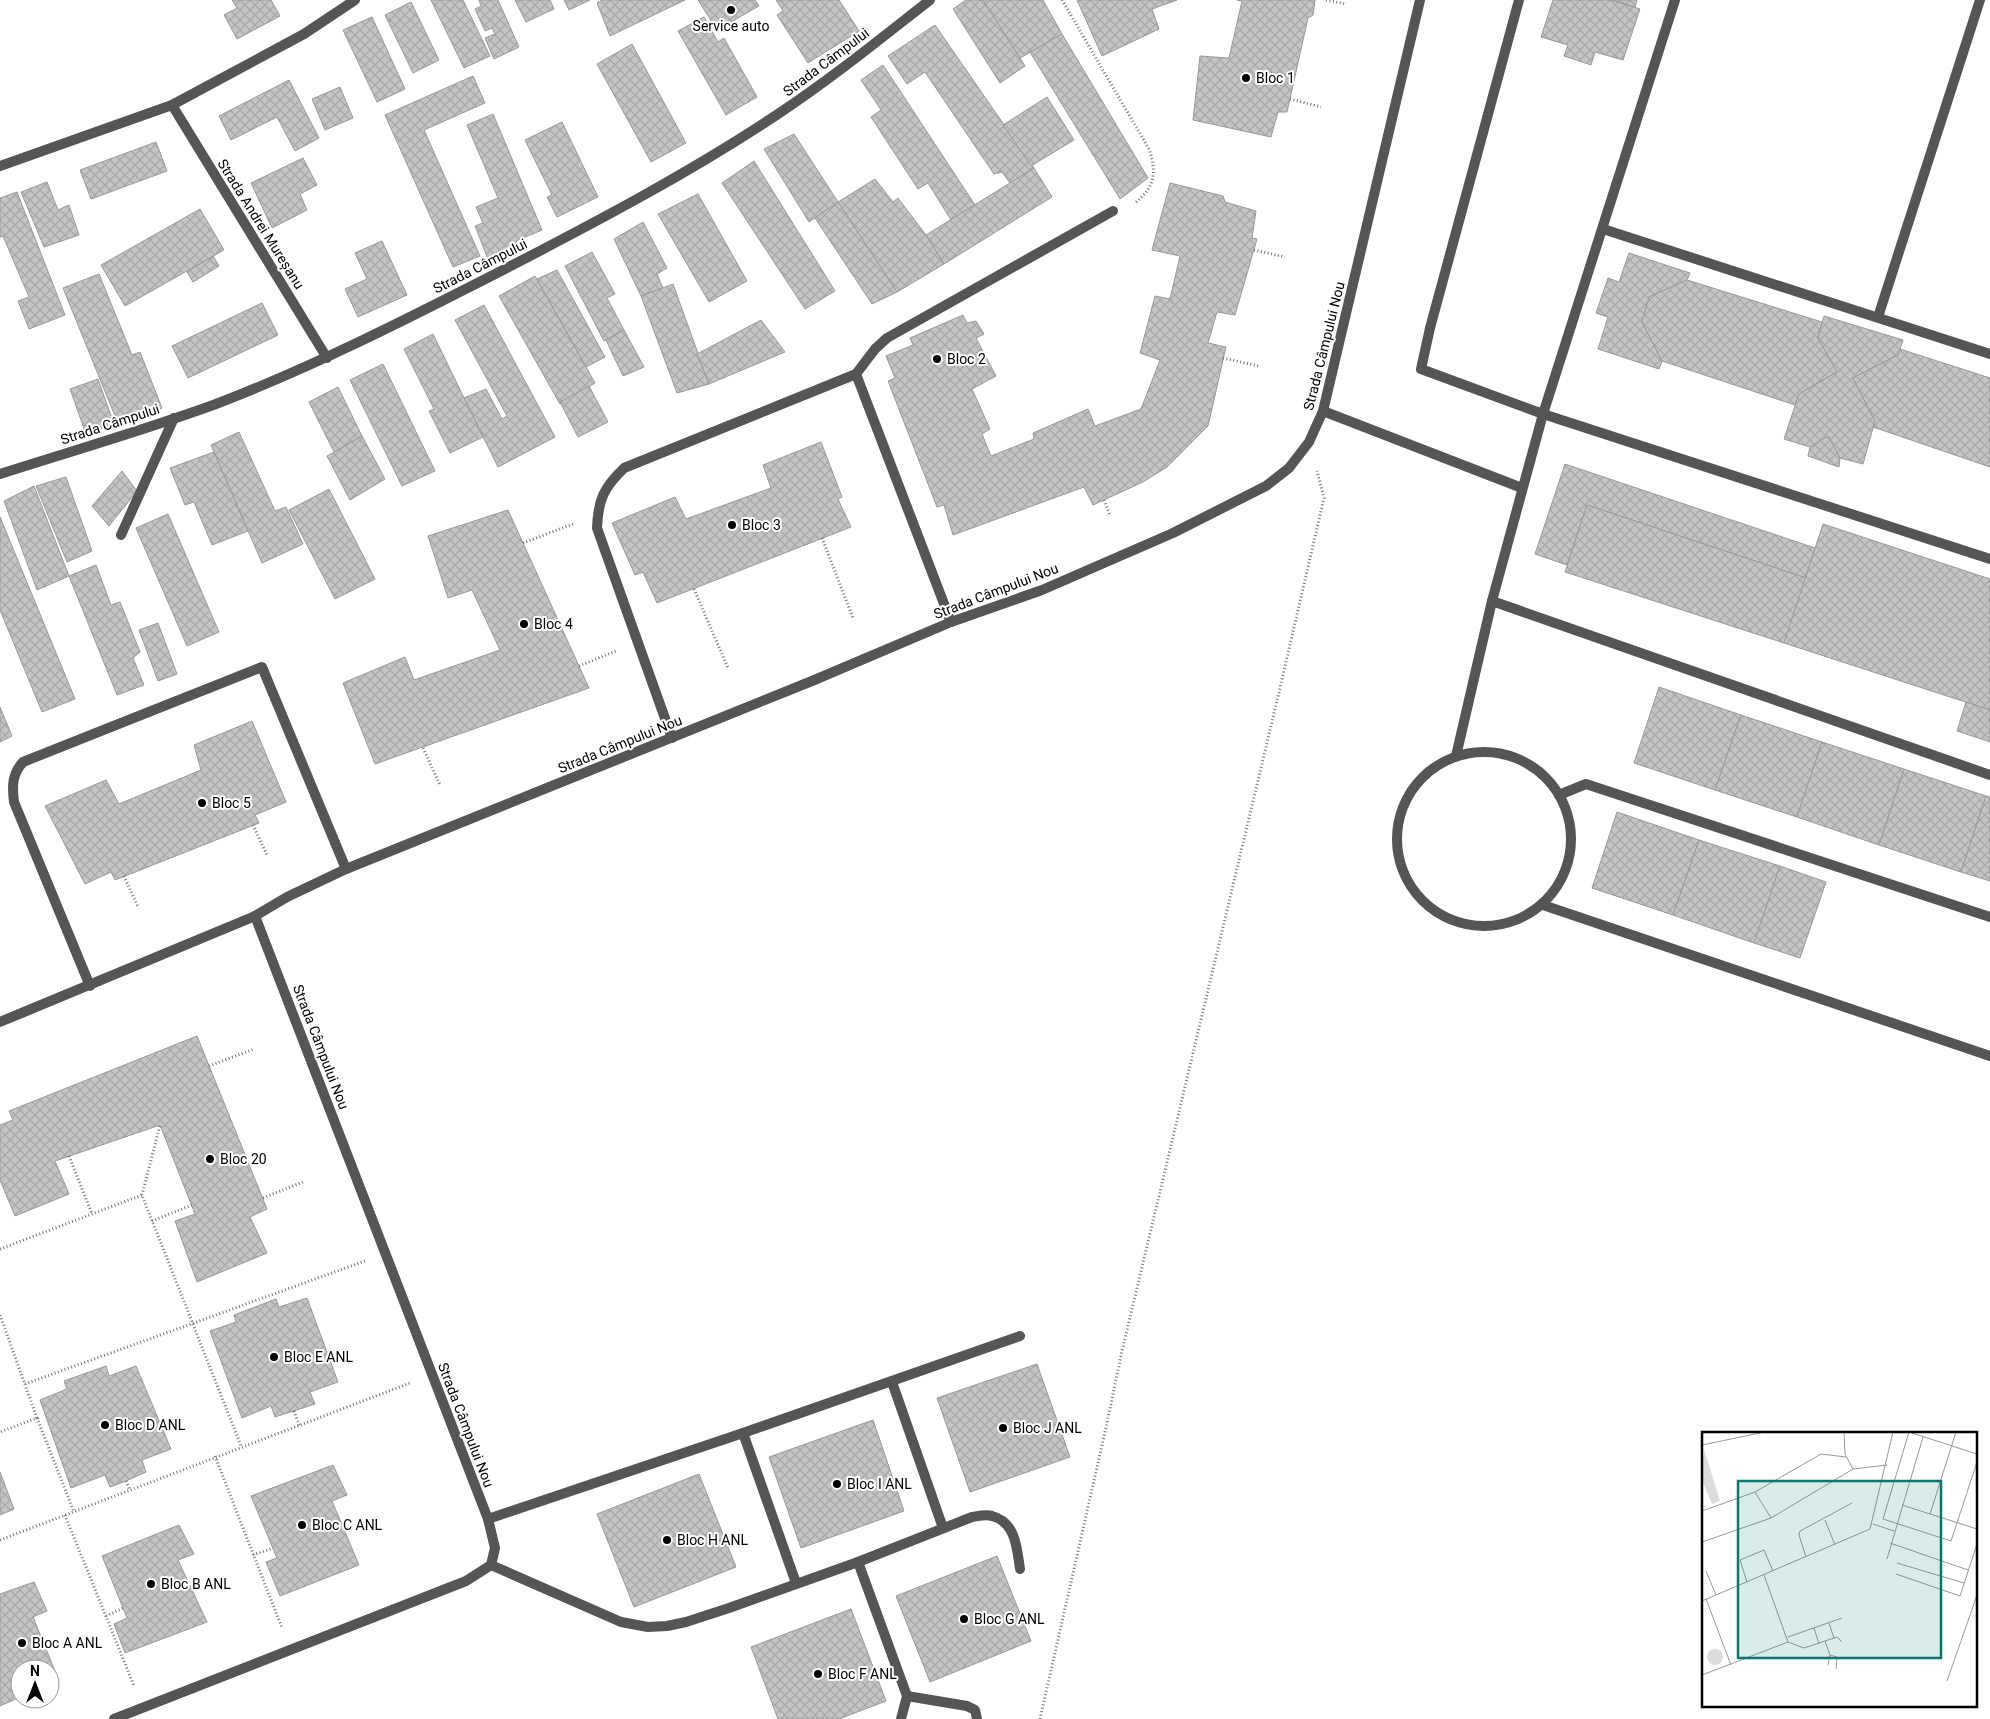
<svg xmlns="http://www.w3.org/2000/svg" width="1990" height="1719" viewBox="0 0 1990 1719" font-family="Roboto,sans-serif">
<defs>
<pattern id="building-cross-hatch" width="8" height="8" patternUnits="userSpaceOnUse" patternTransform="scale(1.25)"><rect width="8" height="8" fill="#c4c4c4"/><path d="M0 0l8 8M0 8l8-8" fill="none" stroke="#a7a7a7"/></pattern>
</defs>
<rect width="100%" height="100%" fill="#fff"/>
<g fill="url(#building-cross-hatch)" stroke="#999">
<path d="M232,0H271L280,16L237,39L224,15L237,8Z"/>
<path d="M431,0H463L490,56L464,68Z"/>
<path d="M479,0H498L519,47L494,59L485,38L495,34L492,28L485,31L475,9L481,6Z"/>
<path d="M515,0H550L554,9L526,22Z"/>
<path d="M564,0H590L569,10Z"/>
<path d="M602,0H685L610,36L597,3Z"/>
<path d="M698,0H755L759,6L717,30Z"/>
<path d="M776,0H839L859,31L808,63L777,15L783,11Z"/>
<path d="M966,0H983L1025,66L1000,83L953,9Z"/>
<path d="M983,0H1043L1062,34L1020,58Z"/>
<path d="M1077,0H1177L1152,9L1159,29L1102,56Z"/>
<path d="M1237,0H1315L1313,15L1308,18L1287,112H1278L1271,137L1193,120L1200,56L1229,58L1242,1Z"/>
<path d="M1553,0H1611L1640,9L1623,60L1595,52L1591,65L1564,56L1568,45L1541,37Z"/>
<path d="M1611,0H1637L1635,7Z"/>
<path d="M411,2L439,60L413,73L385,15Z"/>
<path d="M372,17L405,89L377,102L343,30Z"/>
<path d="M704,17L718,42L724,38L757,97L726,115L678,31Z"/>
<path d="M935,25L1034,168L1010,183L1002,172L994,174L925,72L907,84L888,56Z"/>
<path d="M1062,34L1148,178L1120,199L1030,52Z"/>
<path d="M632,44L686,143L651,162L597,64Z"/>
<path d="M883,65L975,205L951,220L928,183L918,189L871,117L881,110L861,80Z"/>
<path d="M473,76L485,103L424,130L480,256L453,267L385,115Z"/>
<path d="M289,80L319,138L295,151L277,117L231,140L219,116Z"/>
<path d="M340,87L353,118L325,130L312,99Z"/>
<path d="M1047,97L1074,140L1031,166L1003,125Z"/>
<path d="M493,114L542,230L516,241L518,246L488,259L475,226L483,223L476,207L498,198L467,125Z"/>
<path d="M562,122L598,197L557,217L547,197L552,195L525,140Z"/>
<path d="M794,134L838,202L809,222L764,149Z"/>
<path d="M156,142L167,171L91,199L80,170Z"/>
<path d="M303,158L317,185L300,194L307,210L272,228L251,183Z"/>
<path d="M754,161L835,291L805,309L722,183Z"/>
<path d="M1034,168L1052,197L944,264L926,235Z"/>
<path d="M875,179L893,202L898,198L926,235L944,264L897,292L838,202Z"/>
<path d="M47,182L58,210L69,205L79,235L44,247L21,192Z"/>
<path d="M1170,183L1223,196L1225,202L1256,211L1252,238L1257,239L1235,315L1217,312L1208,343L1226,347L1208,426L1167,467L1143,482L1093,505L1084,487L953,535L944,505L937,507L888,381L895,378L886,356L913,345L910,338L963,315L967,323L976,321L984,334L976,338L996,376L972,389L990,429L982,434L991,456L1034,439L1033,433L1088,409L1095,426L1141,409L1160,360L1140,353L1155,296L1170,299L1180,256L1152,250Z"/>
<path d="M17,192L65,315L29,329L18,301L29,297L3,236L0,237V198Z"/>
<path d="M698,194L747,281L709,302L658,214Z"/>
<path d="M838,202L897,292L872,304L815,218Z"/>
<path d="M200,209L224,250L125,306L101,265Z"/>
<path d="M643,222L667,268L657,274L663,288L641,296L614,239Z"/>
<path d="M382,241L407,295L358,317L345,289L367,279L355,253Z"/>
<path d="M592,252L615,294L607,298L624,330L604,341L565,266Z"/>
<path d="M1629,253L1690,273L1687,280L1649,297L1642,322L1662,361L1659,369L1598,349L1608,317L1596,313L1608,278L1619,282Z"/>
<path d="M213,256L219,266L193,282L187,272Z"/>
<path d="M557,270L605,357L586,367L537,279Z"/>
<path d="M99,274L132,355L140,352L162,408L119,426L63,288Z"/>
<path d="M535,276L595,383L560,404L499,296Z"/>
<path d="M1687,280L1822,322L1818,338L1837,372L1799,394L1795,405L1662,361L1642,322L1649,297Z"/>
<path d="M673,284L709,384L677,393L641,296Z"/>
<path d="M262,303L278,335L188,378L172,346Z"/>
<path d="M484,305L555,437L498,467L464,398L486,389L502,419L507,416L455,320Z"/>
<path d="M1824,316L1903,340L1898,355L1853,378L1875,421L1863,464L1840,458L1828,436L1810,447L1784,439L1799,394L1837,372L1818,338Z"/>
<path d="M761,320L785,352L709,384L697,354Z"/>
<path d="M624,330L644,367L623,376L606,340Z"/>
<path d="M433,334L483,437L450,453L429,411L434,409L404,349Z"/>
<path d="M1900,349L1990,378V467L1873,427L1875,421L1853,378L1898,355Z"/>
<path d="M383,364L435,471L402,486L350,380Z"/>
<path d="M98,379L114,424L86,434L70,389Z"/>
<path d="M589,386L608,422L578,437L560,402Z"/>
<path d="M338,387L362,436L334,452L309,402Z"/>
<path d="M239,432L275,511L286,507L303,544L262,563L211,445Z"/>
<path d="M362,436L385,479L350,500L327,456Z"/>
<path d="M1828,436L1840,458L1839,467L1808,456L1810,447Z"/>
<path d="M821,442L842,497L838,499L851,527L657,603L643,572L635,575L612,523L675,497L686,519L771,488L763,465Z"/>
<path d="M214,452L248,531L212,545L194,502L185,505L170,468Z"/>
<path d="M1565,464L1815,548L1806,578L1587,505L1567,565L1535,554Z"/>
<path d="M122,471L137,491L109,526L92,506Z"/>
<path d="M66,477L92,551L67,562L36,486Z"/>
<path d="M34,486L69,576L37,590L4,501Z"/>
<path d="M329,489L375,579L335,599L289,510Z"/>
<path d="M1587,505L1806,578L1784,643L1565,572Z"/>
<path d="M508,510L589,688L375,764L343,683L405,657L414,680L500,650L472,590L448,598L428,536Z"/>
<path d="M168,514L219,632L187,646L136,528Z"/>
<path d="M0,517L75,699L42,712L0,610Z"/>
<path d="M1823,524L1990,579V710L1784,643Z"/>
<path d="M96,565L111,605L120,602L140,652L133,658L144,685L117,695L69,576Z"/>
<path d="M158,623L177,674L158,681L139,630Z"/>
<path d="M1659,687L1741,715L1715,790L1634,763Z"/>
<path d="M1966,702L1990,710V742L1957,731Z"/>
<path d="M0,707L12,736L0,742Z"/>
<path d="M1741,715L1822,742L1797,817L1715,790Z"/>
<path d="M252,721L286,802L255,815L259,823L115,880L111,872L85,884L45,806L106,780L119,804L201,770L194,745Z"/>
<path d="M1822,742L1904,769L1879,845L1797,817Z"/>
<path d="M1904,769L1986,796L1961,872L1879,845Z"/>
<path d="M1986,796L1990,797V881L1961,872Z"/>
<path d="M1617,812L1699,840L1673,915L1592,888Z"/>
<path d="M1699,840L1780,866L1754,943L1673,915Z"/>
<path d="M1780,866L1826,882L1800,958L1754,943Z"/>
<path d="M197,1036L267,1209L250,1217L267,1253L197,1282L175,1221L195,1214L160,1125L55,1161L69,1194L15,1216L0,1180V1125L13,1120L9,1111Z"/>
<path d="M307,1298L338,1382L310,1392L315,1404L275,1417L271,1406L242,1418L210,1331L236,1322L234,1315L276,1299L279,1307Z"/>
<path d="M1037,1364L1070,1457L970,1492L937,1398Z"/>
<path d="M106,1366L109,1376L136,1366L171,1449L142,1460L146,1472L126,1481L110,1487L105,1475L71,1488L40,1400L67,1389L64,1381Z"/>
<path d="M873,1420L904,1511L801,1548L769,1457Z"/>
<path d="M333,1465L347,1495L332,1501L359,1565L280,1596L266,1562L277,1558L251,1496Z"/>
<path d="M0,1472L14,1509L0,1515Z"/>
<path d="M699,1474L736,1567L634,1607L597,1514Z"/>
<path d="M179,1525L194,1554L178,1560L207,1622L125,1653L114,1624L127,1618L102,1556Z"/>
<path d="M997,1556L1031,1641L930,1682L896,1596Z"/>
<path d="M34,1582L47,1611L33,1617L59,1681L50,1685V1669H20V1697L0,1706V1594Z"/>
<path d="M851,1609L886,1701L839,1719H778L751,1647Z"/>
</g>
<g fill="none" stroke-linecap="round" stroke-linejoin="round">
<g stroke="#777" stroke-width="3" stroke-dasharray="1 2.5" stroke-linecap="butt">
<path d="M1062,0L1149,149C1157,173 1155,187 1135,203"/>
<path d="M1326,0L1346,4"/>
<path d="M1290,99L1321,107"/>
<path d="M1254,250L1285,257"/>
<path d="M1223,358L1258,366"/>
<path d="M1104,500L1110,515"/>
<path d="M822,538L853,618"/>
<path d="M523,543L573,524"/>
<path d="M694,589L728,668"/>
<path d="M579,666L616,651"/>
<path d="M423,748L440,785"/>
<path d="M253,825L267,855"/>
<path d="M124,876L138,907"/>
<path d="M209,1066L254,1049"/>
<path d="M69,1156L92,1214"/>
<path d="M142,1195L160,1125"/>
<path d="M263,1198L303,1182"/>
<path d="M152,1221L192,1205"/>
<path d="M0,1249L142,1195L241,1446"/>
<path d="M0,1315L37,1418L0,1432"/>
<path d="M25,1384L365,1261"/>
<path d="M294,1411L299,1425"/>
<path d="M37,1418L74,1512"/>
<path d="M215,1456L282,1628"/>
<path d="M126,1481L130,1490"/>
<path d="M65,1515L134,1686"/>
<path d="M0,1540L410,1383"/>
<path d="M253,1555L273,1548"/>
<path d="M106,1616L123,1608"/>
<path d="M1040,1719L1105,1432L1122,1351L1276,705L1324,498L1317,471"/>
</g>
<g stroke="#555" stroke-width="10">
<path d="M1519,0L1430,328L1421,369L1543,414L1990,559"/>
<path d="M1603,229L1990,354"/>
<path d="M1878,317L1980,0"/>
<path d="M856,374L951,622"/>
<path d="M1323,411L1522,488"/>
<path d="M121,535L174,418"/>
<path d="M1492,601L1990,775"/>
<path d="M672,738L597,528C598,500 604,487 624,468L856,374L875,349L887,338L1113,211"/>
<circle cx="1484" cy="839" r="87"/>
<path d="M1456,756L1492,601L1543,414L1675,0"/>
<path d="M1559,795L1586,784L1990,917"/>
<path d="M1543,905L1990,1056"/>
<path d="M90,986L14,802C12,786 12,774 23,762L262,667L346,869"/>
<path d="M892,1382L943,1528"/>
<path d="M743,1433L796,1583"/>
<path d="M488,1519L743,1433L1020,1336"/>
<path d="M858,1562L907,1696L901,1719"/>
<path d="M491,1565L621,1622L648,1627L667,1626L686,1622L729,1608L858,1562L972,1517C978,1516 987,1514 992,1516C1016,1522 1017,1549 1020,1569"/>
<path d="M907,1696L967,1706L975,1710L977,1719"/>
</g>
<g stroke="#555" stroke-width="10">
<path d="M172,105L327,358"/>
<path d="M0,166L172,105L304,34L355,0"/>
<path d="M0,474C72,451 145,430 216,404C315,366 409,318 503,270C596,222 691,172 778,114C831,79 880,39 930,0"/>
<path d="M114,1719L466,1581L491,1565L495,1548L488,1519L255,916"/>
</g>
<path stroke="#555" stroke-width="10" d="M0,1022L255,916L287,897L346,869L812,681L951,622L1042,590L1173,533L1266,486L1289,468L1309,442L1323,411L1420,0"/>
</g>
<g fill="#000" stroke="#fff" stroke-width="2">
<circle cx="731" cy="10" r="5"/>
<circle cx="1246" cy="78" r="5"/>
<circle cx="937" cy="359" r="5"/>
<circle cx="732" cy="525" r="5"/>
<circle cx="524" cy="624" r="5"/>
<circle cx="202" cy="803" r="5"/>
<circle cx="210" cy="1159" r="5"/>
<circle cx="274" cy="1357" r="5"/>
<circle cx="105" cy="1425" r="5"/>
<circle cx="1003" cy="1428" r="5"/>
<circle cx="837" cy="1484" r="5"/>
<circle cx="302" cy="1525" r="5"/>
<circle cx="667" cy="1540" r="5"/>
<circle cx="151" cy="1584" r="5"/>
<circle cx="964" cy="1619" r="5"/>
<circle cx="22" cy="1643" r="5"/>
<circle cx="818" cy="1674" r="5"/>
</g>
<g text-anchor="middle" stroke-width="4" stroke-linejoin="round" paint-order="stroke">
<g font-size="14" fill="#000" stroke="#fff" text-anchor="start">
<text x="731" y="31" text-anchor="middle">Service auto</text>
<text x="1256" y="83">Bloc 1</text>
<text x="947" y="364">Bloc 2</text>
<text x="742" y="530">Bloc 3</text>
<text x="534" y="629">Bloc 4</text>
<text x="212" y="808">Bloc 5</text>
<text x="220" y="1164">Bloc 20</text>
<text x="284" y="1362">Bloc E ANL</text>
<text x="115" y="1430">Bloc D ANL</text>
<text x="1013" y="1433">Bloc J ANL</text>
<text x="847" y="1489">Bloc I ANL</text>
<text x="312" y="1530">Bloc C ANL</text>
<text x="677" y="1545">Bloc H ANL</text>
<text x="161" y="1589">Bloc B ANL</text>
<text x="974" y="1624">Bloc G ANL</text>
<text x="32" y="1648">Bloc A ANL</text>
<text x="828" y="1679">Bloc F ANL</text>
</g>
<g font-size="14" fill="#000" stroke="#fff">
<text transform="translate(826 62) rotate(-37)" y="5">Strada Câmpului</text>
<text transform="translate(261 224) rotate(58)" y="5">Strada Andrei Mureșanu</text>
<text transform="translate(480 266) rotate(-27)" y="5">Strada Câmpului</text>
<text transform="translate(1324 346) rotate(-76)" y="5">Strada Câmpului Nou</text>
<text transform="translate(110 424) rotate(-18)" y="5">Strada Câmpului</text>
<text transform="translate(996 591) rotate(-21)" y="5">Strada Câmpului Nou</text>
<text transform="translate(620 744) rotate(-22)" y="5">Strada Câmpului Nou</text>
<text transform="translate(321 1047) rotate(69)" y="5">Strada Câmpului Nou</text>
<text transform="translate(466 1425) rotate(69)" y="5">Strada Câmpului Nou</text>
</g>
</g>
<g transform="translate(1702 1432)">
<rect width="275" height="275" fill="#fff"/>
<path d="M2,17L18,69L10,72L0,48Z" fill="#dcdcdc"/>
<path d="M5 225a8 8 0 1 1 16 0a8 8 0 1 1-16 0Z" fill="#dcdcdc"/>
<path fill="none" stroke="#999" stroke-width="1" d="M142,0L143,22L151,37M207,0L181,87L249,109L275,30M207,0L275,22M0,13L63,0M53,60L69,86M200,73L275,97M0,79L53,60L119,22L144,25M228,82L254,0M123,88L133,113M171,92L192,99M0,110L69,86L151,37L185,33M188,111L266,138M104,125L97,103L98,99L150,71M185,127L221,5M195,131L262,151M4,139L14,163M194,142L258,164L275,112M45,150L38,128L62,118L71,139M4,167L29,233M0,169L168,97L191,0M127,191L132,206M112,196L117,212M86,205L140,186M123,209L128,223L126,233M86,210L102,216L135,205L140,210M128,223L135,225L134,237M0,243L86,210L62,143M245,249L275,163"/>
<path fill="#0f766e" fill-opacity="0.15" stroke="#0f766e" stroke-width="2.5" d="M36,49H239V226H36Z"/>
<rect width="275" height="275" fill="none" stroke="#000" stroke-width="2.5"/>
</g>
<g transform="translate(35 1684)"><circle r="24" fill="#ffffff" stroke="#999999"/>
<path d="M0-4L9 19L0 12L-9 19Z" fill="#000000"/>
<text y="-8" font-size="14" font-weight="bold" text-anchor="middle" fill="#000000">N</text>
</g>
</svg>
